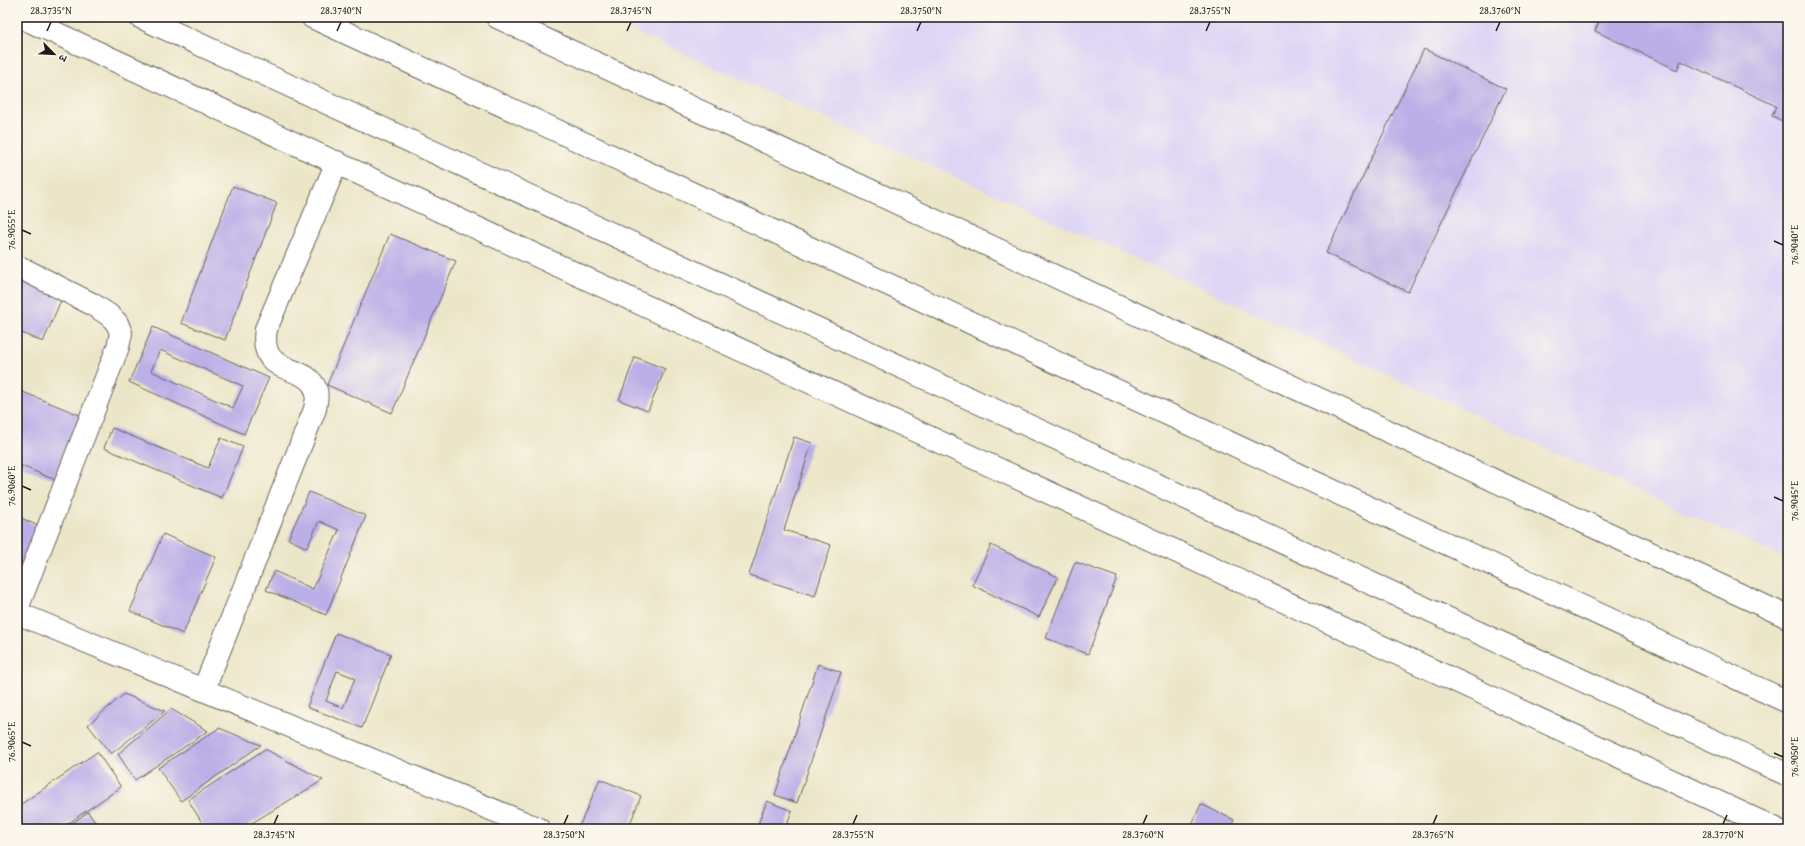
<svg xmlns="http://www.w3.org/2000/svg" width="1805" height="846" viewBox="0 0 1805 846" font-family="'Gentium Book Plus','Noto Serif Devanagari',serif">
<rect width="100%" height="100%" fill="#fbf7ec"/>
<filter id="ink" filterUnits="userSpaceOnUse"><feTurbulence type="fractalNoise" baseFrequency=".025" numOctaves="2"/><feDisplacementMap in="SourceGraphic" scale="8" xChannelSelector="R" yChannelSelector="G"/><feConvolveMatrix kernelMatrix="1 2 1 2 8 2 1 2 1" color-interpolation-filters="sRGB"/></filter>
<filter id="wash" filterUnits="userSpaceOnUse"><feTurbulence type="fractalNoise" baseFrequency=".012" numOctaves="4" result="noise"/><feDisplacementMap in="SourceGraphic" scale="16" xChannelSelector="R" yChannelSelector="G"/><feGaussianBlur stdDeviation="0.9" result="paint"/><feColorMatrix in="noise" values="0 0 0 0 0 0 0 0 0 0 0 0 0 0 0 0 0 1.4 0 .05"/><feComposite in="paint" operator="in"/></filter>
<g filter="url(#wash)">
<rect width="100%" height="100%" fill="#ece6c9"/>
<path fill="#ded5f5" d="M602,17H1788V560L1205,290Z"/>
<g id="blocks">
<g fill="#bbafe7" fill-rule="evenodd">
<path d="M1601,17H1788V124L1772,116L1776,106L1681,61L1677,70L1595,31Z"/>
<path d="M1424,49L1506,89L1408,292L1326,253Z"/>
<path d="M233,186L277,203L225,340L181,323Z"/>
<path d="M390,234L456,261L392,413L327,385Z"/>
<path d="M17,279L62,298L43,342L17,331Z"/>
<path d="M153,327L269,378L244,434L129,382ZM160,350L243,386L233,408L151,371Z"/>
<path d="M635,357L665,369L648,411L619,400Z"/>
<path d="M18,390L87,418L60,482L17,464Z"/>
<path d="M112,428L208,468L221,438L243,447L222,498L104,448Z"/>
<path d="M794,437L812,443L784,530L831,545L815,596L749,575Z"/>
<path d="M309,492L366,516L326,615L266,590L274,571L313,589L339,530L319,521L307,548L288,539Z"/>
<path d="M17,516L42,528L21,575L17,573Z"/>
<path d="M163,534L216,557L183,634L130,611Z"/>
<path d="M991,545L1058,577L1039,617L972,585Z"/>
<path d="M1075,562L1117,577L1088,654L1046,638Z"/>
<path d="M336,633L391,654L362,728L307,707ZM337,671L355,678L343,708L326,701Z"/>
<path d="M818,664L841,672L797,803L775,795Z"/>
<path d="M124,694L165,711L111,754L88,725Z"/>
<path d="M171,709L208,731L135,780L118,754Z"/>
<path d="M219,728L261,745L181,801L158,768Z"/>
<path d="M265,749L323,780L242,829H206L188,800Z"/>
<path d="M97,752L121,787L60,829H22L17,821V807Z"/>
<path d="M600,779L641,796L628,829H578Z"/>
<path d="M767,801L792,811L785,829H756Z"/>
<path d="M1201,804L1234,820L1230,829H1190Z"/>
<path d="M88,812L100,829H64Z"/>
</g>
</g>
</g>
<g filter="url(#ink)">
<use href="#blocks" fill-opacity="0" stroke="#656359" stroke-width="1"/>
<g fill="none" stroke-linecap="round" stroke-linejoin="round">
<g stroke="#656359" stroke-width="24">
<g id="minor">
<path d="M21,17L1776,829"/>
<path d="M140,17L1788,775"/>
<path d="M312,17L1788,702"/>
<path d="M497,17L1788,617"/>
<path d="M17,266L92,304L109,315L117,323L121,333L118,347L17,609"/>
<path d="M17,613L539,829"/>
<path d="M204,689L315,409C316,403 318,395 316,390C306,361 258,379 266,329L337,162"/>
</g>
</g>
<use href="#minor" stroke="#fff" stroke-width="22"/>
</g>
</g>
<path fill="none" stroke="#1c1c1c" stroke-width="1.5" d="M47,31L51,22M337,31L341,22M627,31L631,22M917,31L921,22M1206,31L1210,22M1496,31L1500,22M22,230L31,234M1774,241L1783,245M22,486L31,490M1774,497L1783,501M22,742L31,746M1774,753L1783,757M274,824L278,815M564,824L568,815M853,824L857,815M1143,824L1147,815M1433,824L1437,815M1723,824L1727,815"/>
<rect width="1805" height="846" fill="none" stroke="#fbf7ec" stroke-width="44"/>
<g transform="translate(54 54) rotate(114)" stroke="#fbf7ec" stroke-width="3" paint-order="stroke">
<path d="M0-3L7 15L0 10L-7 15Z" fill="#1c1c1c"/>
<text y="-6" font-size="11" font-weight="bold" text-anchor="middle" fill="#1c1c1c">उ</text>
</g>
<rect x="22" y="22" width="1761" height="802" fill="none" stroke="#1c1c1c" stroke-width="1.5"/>
<g font-size="10" text-anchor="middle" fill="#1c1c1c">
<text x="51" y="14">28.3735°N</text>
<text x="341" y="14">28.3740°N</text>
<text x="631" y="14">28.3745°N</text>
<text x="921" y="14">28.3750°N</text>
<text x="1210" y="14">28.3755°N</text>
<text x="1500" y="14">28.3760°N</text>
<text transform="translate(11 230) rotate(-90)" y="4">76.9055°E</text>
<text transform="translate(1794 245) rotate(-90)" y="4">76.9040°E</text>
<text transform="translate(11 486) rotate(-90)" y="4">76.9060°E</text>
<text transform="translate(1794 501) rotate(-90)" y="4">76.9045°E</text>
<text transform="translate(11 742) rotate(-90)" y="4">76.9065°E</text>
<text transform="translate(1794 757) rotate(-90)" y="4">76.9050°E</text>
<text x="274" y="838">28.3745°N</text>
<text x="564" y="838">28.3750°N</text>
<text x="853" y="838">28.3755°N</text>
<text x="1143" y="838">28.3760°N</text>
<text x="1433" y="838">28.3765°N</text>
<text x="1723" y="838">28.3770°N</text>
</g>
</svg>
